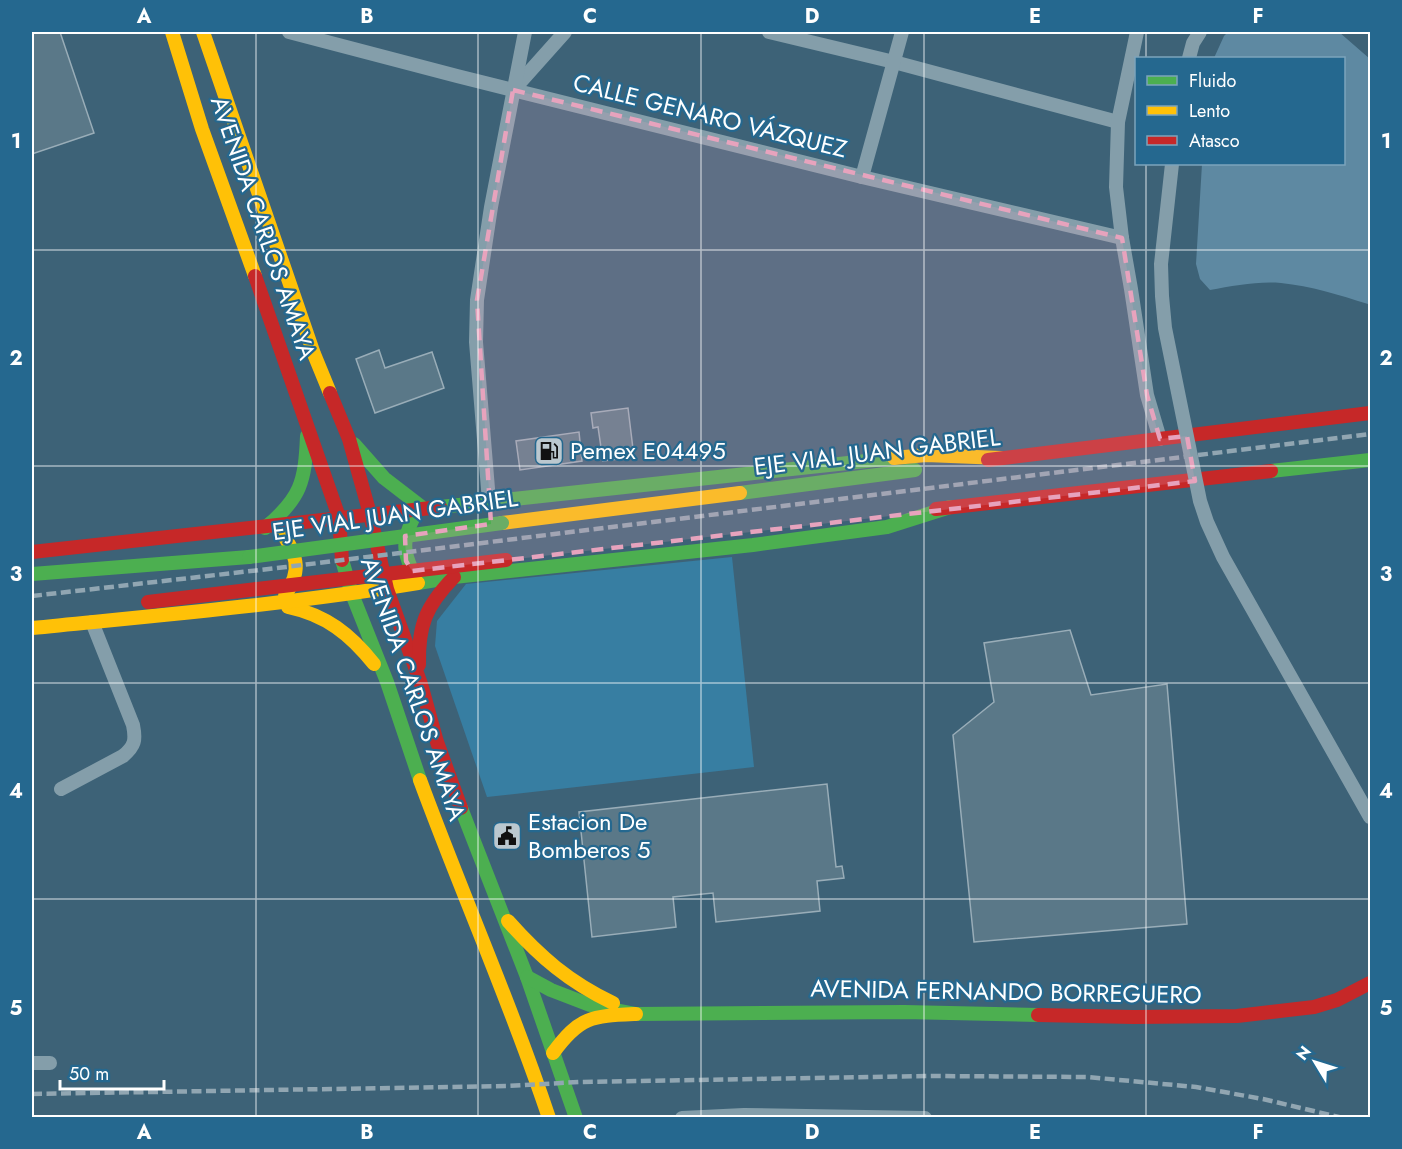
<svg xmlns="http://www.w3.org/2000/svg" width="1402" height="1149" viewBox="0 0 1402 1149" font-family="Jost,sans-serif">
<rect width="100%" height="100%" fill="#3d6277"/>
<path fill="#377ea2" d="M732,557L754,767L487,797L435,646L437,621L466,584Z"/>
<path fill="#5e89a2" d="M1228,32H1339L1370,59V300L1368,304C1339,295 1311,286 1281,283C1258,281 1233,286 1210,290L1200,279L1196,264L1202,164H1344V58H1214L1224,36Z"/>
<g fill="#5a7888" stroke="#99adb8" stroke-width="1.5">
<path d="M32,32H60L94,133L32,154Z"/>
<path d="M379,350L385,368L432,352L444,388L375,413L356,359Z"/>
<path d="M628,408L634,457L603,461L598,427L593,428L591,413Z"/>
<path d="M579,432L582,461L520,470L516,441Z"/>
<path d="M1070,630L1091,695L1167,684L1187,924L974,942L953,735L994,702L984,643Z"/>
<path d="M827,784L836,867L842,866L844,878L817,881L820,911L716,922L713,893L673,897L676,927L592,937L579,812Z"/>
</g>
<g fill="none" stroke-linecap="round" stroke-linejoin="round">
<g stroke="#849eaa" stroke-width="14">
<path d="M289,32L457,76L862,177L1122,238"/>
<path d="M769,32L894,62L1118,122"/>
<path d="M1137,32L1118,122L1116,187L1122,238L1131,289L1147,395L1160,439"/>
<path d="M1189,58L1193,43L1200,32"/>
<path d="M515,88L565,32"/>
<path d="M862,177L902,32"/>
<path d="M489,501L476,342L477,300L491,207L525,32"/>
<path d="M61,789L123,756C135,746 136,740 133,725L92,622"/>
<path d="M32,1063H50"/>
<path d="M682,1118L744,1115L925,1118"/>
</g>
<g stroke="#4caf50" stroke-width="14">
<path d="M354,444L384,478L423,508"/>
<path d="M1271,471L1370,460"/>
<path d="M740,493L915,470"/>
<path d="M440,507L894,458"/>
<path d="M418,509C401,540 401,551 418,582"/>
<path d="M265,528C301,498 305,482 307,436"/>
<path d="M342,560L352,594L387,682L420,780"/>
<path d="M32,574L249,557"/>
<path d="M418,583L454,577L753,545L887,527L950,507"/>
<path d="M461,808L527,977L576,1118"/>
<path d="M527,977L551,990L590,1005L636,1014L904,1012L1038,1015"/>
</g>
<g stroke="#ffc107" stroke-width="14">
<path d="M172,32L202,129L255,276"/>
<path d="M203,32L314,354L330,393"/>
<path d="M894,458L926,455L1001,458"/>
<path d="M502,523L740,493"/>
<path d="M278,526C294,552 305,567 285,595"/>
<path d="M288,607C326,615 350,634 374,664"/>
<path d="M32,628C161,615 290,604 418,583"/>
<path d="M420,780C462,894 511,1004 549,1118"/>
<path d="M508,921C540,957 569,982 613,1003"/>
<path d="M553,1053C580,1016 592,1016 636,1014"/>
</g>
<g stroke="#c62828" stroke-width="14">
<path d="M255,276L339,517L342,560"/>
<path d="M330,393L349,439L370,514L387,589L421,684L437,742L461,808"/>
<path d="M988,460L1370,413"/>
<path d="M936,509L1271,471"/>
<path d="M32,552L440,507"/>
<path d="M148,602L257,589"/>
<path d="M419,665C418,625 426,606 454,577"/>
<path d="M1038,1015L1134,1017L1237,1016L1314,1007L1337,1000L1370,983"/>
</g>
<g stroke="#91a6b2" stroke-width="4.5" stroke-dasharray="10 4.5" stroke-linecap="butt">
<path d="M32,596L286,567L1370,434"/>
<path d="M32,1094L508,1086L579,1082L933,1076L1087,1077L1196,1087L1263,1099L1343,1118"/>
</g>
<path stroke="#849eaa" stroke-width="14" d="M1172,164L1161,264L1162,296L1165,328L1200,501L1207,522L1223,557L1370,817"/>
<path stroke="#4caf50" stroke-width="14" d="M249,557L502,523"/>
<path stroke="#c62828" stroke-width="14" d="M257,589L506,560"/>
</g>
<path fill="#e7a3bd" fill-opacity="0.2" stroke="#e7a3bd" stroke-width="4.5" stroke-dasharray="12 8" stroke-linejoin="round" d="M513,90L1122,238L1147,395L1160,439L1187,436L1195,481L412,571L406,561L405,536L491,524L477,300Z"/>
<path fill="none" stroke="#fff" stroke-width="1.5" stroke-opacity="0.55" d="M256,32V1118M478,32V1118M701,32V1118M924,32V1118M1146,32V58M1146,164V1118M32,250H1370M32,466H1370M32,683H1370M32,899H1370"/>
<defs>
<g id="fuel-square" transform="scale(1.5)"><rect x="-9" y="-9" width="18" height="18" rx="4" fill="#bbc8cf" stroke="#25688f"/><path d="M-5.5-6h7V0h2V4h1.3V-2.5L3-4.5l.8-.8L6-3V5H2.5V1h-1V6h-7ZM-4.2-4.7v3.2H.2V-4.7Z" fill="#111"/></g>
<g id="civic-square" transform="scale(1.5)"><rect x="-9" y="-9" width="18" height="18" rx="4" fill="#bbc8cf" stroke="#25688f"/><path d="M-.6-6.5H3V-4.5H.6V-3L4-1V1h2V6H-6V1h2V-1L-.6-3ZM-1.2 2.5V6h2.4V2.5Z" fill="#111"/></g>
</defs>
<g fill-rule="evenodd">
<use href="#fuel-square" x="549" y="451"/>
<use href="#civic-square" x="507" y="836"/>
</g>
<g text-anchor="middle" stroke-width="4.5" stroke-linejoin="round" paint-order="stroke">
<g font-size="24" fill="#fff" stroke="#25688f">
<text transform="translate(710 116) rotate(14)" y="8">CALLE GENARO VÁZQUEZ</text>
<text transform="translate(263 228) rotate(71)" y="8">AVENIDA CARLOS AMAYA</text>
<text transform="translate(877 452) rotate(-7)" y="8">EJE VIAL JUAN GABRIEL</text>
<text transform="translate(395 515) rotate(-8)" y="8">EJE VIAL JUAN GABRIEL</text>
<text transform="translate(413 689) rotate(71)" y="8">AVENIDA CARLOS AMAYA</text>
<text transform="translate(1006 992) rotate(1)" y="8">AVENIDA FERNANDO BORREGUERO</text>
</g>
<g font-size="24" fill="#fff" stroke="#25688f" text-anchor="start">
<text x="570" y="459">Pemex E04495</text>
<text x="528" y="830">Estacion De<tspan x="528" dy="28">Bomberos 5</tspan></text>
</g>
</g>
<rect width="1402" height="1149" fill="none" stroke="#25688f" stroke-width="66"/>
<rect x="1135" y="57" width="210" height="108" fill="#25688f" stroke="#7ca4bc" stroke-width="1.5"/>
<rect x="1147" y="76" width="30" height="9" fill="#4caf50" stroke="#7ca4bc" stroke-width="1.5"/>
<text x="1189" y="87" font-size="18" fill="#ffffff">Fluido</text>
<rect x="1147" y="106" width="30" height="9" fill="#ffc107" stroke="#7ca4bc" stroke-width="1.5"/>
<text x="1189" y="117" font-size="18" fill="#ffffff">Lento</text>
<rect x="1147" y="136" width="30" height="9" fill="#c62828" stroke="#7ca4bc" stroke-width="1.5"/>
<text x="1189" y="147" font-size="18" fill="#ffffff">Atasco</text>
<g transform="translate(1315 1062) rotate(308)" stroke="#25688f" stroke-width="4.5" paint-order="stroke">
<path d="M0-4.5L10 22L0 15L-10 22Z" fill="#ffffff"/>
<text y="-9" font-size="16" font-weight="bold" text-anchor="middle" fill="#ffffff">N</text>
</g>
<path d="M60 1080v9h104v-9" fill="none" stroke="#ffffff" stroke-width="3"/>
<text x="69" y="1080" font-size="18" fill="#ffffff" stroke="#25688f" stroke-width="4.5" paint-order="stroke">50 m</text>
<rect x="33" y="33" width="1336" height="1083" fill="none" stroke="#fff" stroke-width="2"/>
<g font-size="20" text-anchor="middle" font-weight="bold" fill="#fff">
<text x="144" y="23">A</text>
<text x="367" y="23">B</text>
<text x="590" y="23">C</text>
<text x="812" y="23">D</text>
<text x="1035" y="23">E</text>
<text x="1258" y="23">F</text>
<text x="16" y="148">1</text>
<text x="1386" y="148">1</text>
<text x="16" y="365">2</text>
<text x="1386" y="365">2</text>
<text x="16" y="581">3</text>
<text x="1386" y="581">3</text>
<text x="16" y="798">4</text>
<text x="1386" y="798">4</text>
<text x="16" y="1015">5</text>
<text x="1386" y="1015">5</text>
<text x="144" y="1139">A</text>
<text x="367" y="1139">B</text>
<text x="590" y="1139">C</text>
<text x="812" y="1139">D</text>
<text x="1035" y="1139">E</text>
<text x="1258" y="1139">F</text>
</g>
</svg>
